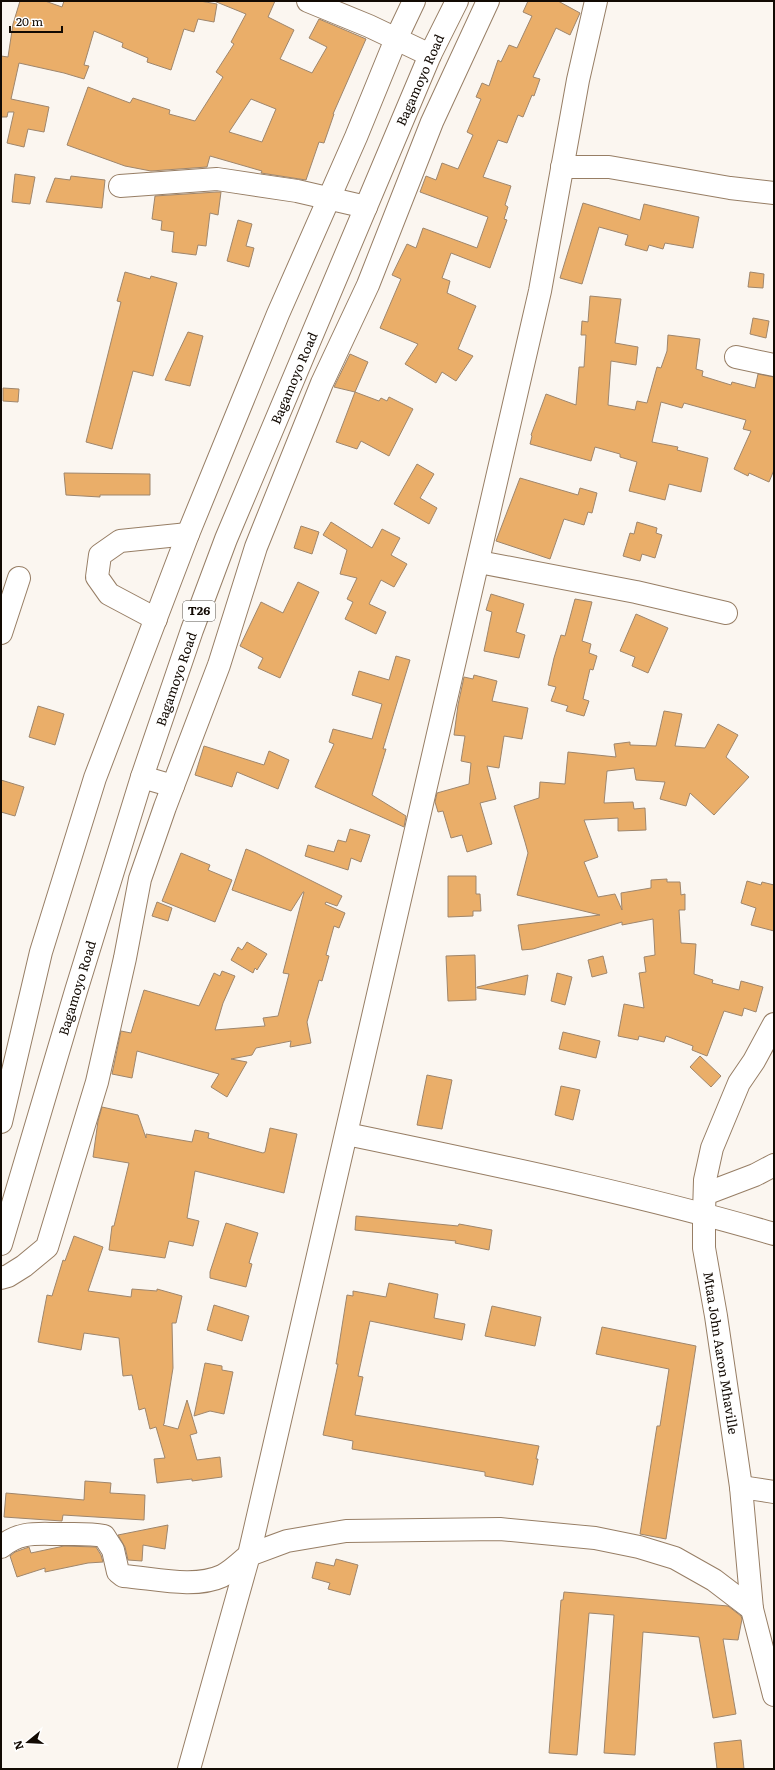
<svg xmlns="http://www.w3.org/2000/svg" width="775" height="1770" viewBox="0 0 775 1770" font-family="Literata,serif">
<rect width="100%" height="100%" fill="#fbf6f0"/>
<g fill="#eaae69" stroke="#9f866c" fill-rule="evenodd">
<path d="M20,1H45L62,7L64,1H200L217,4L214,22L198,19L194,32L184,29L171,70L147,62L148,58L122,47L123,43L94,31L84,65L89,66L84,79L64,73L19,63L11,99L49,107L44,132L28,129L24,147L7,143L14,112H8L7,117H1V56L8,57L13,24Z"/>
<path d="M214,1H275L268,17L294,30L280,59L312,73L327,47L309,38L319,19L366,39L333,114H334L324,143L319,142L306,180L261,173L262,171L210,156L207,167L151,171L125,166L67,145L88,87L130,103L133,98L170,110L169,114L195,121L223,77L216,72L234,44L231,42L246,14ZM251,99L276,109L262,142L229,132Z"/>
<path d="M528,1H558L580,13L570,35L556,28L533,77L540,79L534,96L532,95L523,117L518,115L507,143L498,140L483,177L511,186L505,205L508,207L504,219L507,220L490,268L451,253L442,278L450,281L447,293L476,306L458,349L473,356L456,381L442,372L436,383L405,364L418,344L380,328L401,279L392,275L407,244L416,248L423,228L477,248L488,217L420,192L426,176L436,180L442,163L458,169L473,135L467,132L481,99L476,97L482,83L489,86L498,60L501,62L509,45L517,48L532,16L523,12Z"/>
<path d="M15,174L35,177L30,204L12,202Z"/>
<path d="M71,176L105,180L102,208L46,202L55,178L70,180Z"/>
<path d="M217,192H221L218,215L210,213L206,246L198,245L196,255L172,252L174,232L161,230L162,221L152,219L155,196Z"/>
<path d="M583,203L640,220L644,204L699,217L693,248L665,243L663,249L649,245L647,251L625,245L628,235L599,227L582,284L560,278Z"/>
<path d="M238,220L252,224L246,246L254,248L249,267L227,261Z"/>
<path d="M125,272L150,279L151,276L177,283L153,376L133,371L112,449L86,442L121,302L117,301Z"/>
<path d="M750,272L764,274L763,288L748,287Z"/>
<path d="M590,296L621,299L615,343L638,347L636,365L611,361L608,405L635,410L637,401L647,403L657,367L661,368L667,351L668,335L700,339L696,369L703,371L702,376L731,385L732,382L755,388L758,374L774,377V470L769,482L749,473L748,476L734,469L751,431L743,429L746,420L684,403L682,408L661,402L652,442L678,447L677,450L708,458L701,492L669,484L665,500L629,491L637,462L620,457V454L595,447L591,461L530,444L532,436L531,435L546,394L576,405L579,367H584L586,335H581L582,321L588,322Z"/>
<path d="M753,318L769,321L766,338L750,334Z"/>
<path d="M188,332L203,336L190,386L165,380Z"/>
<path d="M350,354L368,362L355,392L379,401L381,398L387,401L389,397L413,409L389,456L361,441L357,449L336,442L355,392L334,387Z"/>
<path d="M3,388L19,389L18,402L3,401Z"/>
<path d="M417,464L434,474L420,498L437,508L429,524L394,504Z"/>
<path d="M64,473L150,474V495H100V497L66,495Z"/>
<path d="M520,478L578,495L580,488L597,493L592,513L588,512L584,525L564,519L550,559L496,541Z"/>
<path d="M331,522L372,548L382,529L400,538L391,555L407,564L394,587L381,580L369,604L386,612L376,634L345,619L353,602L347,599L357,578L340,574L347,550L323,535Z"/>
<path d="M637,522L657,528L656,533L662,535L655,558L642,554L640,561L623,556L630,533L634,534Z"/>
<path d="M301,526L319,532L312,554L294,548Z"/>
<path d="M298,582L319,592L280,678L258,668L263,658L240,646L261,602L283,613Z"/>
<path d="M491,594L524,604L516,632L525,635L519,658L484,651L492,612L486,610Z"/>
<path d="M575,599L592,602L582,641L591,644L589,653L597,656L593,670L590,669L583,699L589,701L584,716L566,711L568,706L551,701L556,687L548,685L554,658L561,635L565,636Z"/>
<path d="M636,614L668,628L648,673L632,666L635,657L620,651Z"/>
<path d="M396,656L410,660L383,749H386L372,795L406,816L404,827L315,787L334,744L329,742L333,729L372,739L382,704L352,695L359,671L389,680Z"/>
<path d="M474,675L497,681L492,701L528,708L522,739L504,736L499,768L487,766L496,799L480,803L492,844L467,852L462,835L451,838L443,811L438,812L435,802L437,793L469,784L471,763L461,761L465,736L454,735L458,705L464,677L473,679Z"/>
<path d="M38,706L64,714L55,745L29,737Z"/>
<path d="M664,711L682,714L675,746L705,748L718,724L738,735L726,757L749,777L714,815L690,793L686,806L660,799L665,782L636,780L634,768L607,771L604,803L633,802L634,809L645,808L646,830L618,831V818L584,820L598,857L584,862L598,897L615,894L622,910L621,893L651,888V880L667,879V882H680L681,895L685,894V910H679L681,943L696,944L694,974L713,980L712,983L739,990L741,981L763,987L756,1012L744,1008L742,1016L724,1011L707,1056L692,1050L693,1046L666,1036L664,1042L639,1036L638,1040L618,1036L624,1004L644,1008L639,973L646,972L644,957L655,955L653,919L622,925V922L533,949L522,950L518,925L600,915L517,895L528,853L525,842L514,806L539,798L540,782L565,784L568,752L616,757L614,744L630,742V745L656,746Z"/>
<path d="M204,746L264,765L269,751L289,760L278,789L237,772L232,787L195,775Z"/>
<path d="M1,780L24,787L15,816L1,812Z"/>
<path d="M350,829L370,835L361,862L351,858L348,870L305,856L308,845L334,852L338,840L346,842Z"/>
<path d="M246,849L256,853L342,896L337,906L326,902L325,904L345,913L339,928L334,926L326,955L329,956L322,981L319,980L307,1022L311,1043L290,1047L291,1041L256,1048L252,1055L231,1059L247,1062L227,1097L211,1087L219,1074L137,1051L132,1078L112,1074L121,1031L131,1033L144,990L199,1006L214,973L220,976L222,971L235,976L223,1003L215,1030L265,1026L263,1018L278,1016L289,974L283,973L304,892H303L291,911L232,890Z"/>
<path d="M181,853L210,865L208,870L232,880L215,922L162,901Z"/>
<path d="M448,876H476V894H480L481,911H473V916L448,917Z"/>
<path d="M747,881L761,885L762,882L774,885V931L751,925L756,908L741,903Z"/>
<path d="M157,902L172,908L168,921L152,916Z"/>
<path d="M247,942L267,954L257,970L255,968L253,973L231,960L238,947L242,950Z"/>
<path d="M475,955L476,1000L448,1001L446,956Z"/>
<path d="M603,956L607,973L592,977L588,960Z"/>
<path d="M557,973L572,977L565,1005L551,1001Z"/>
<path d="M528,975L525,995L477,988V987Z"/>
<path d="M563,1032L600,1041L596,1058L559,1049Z"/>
<path d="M700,1056L721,1076L711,1087L690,1067Z"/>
<path d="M427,1075L452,1080L442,1129L417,1125Z"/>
<path d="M561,1086L580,1090L573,1120L555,1115Z"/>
<path d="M102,1107L138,1115L146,1138V1134L192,1142L195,1130L209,1133L208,1138L263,1153L265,1152L270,1128L297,1134L284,1193L195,1171L187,1218L199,1221L193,1246L169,1241L165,1258L109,1250L112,1226H114L129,1163L93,1157L98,1121Z"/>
<path d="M356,1216L458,1226L459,1224L492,1230L489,1250L455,1243L456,1241L355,1230Z"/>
<path d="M226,1223L258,1233L249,1263L252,1264L246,1287L210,1278V1272Z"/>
<path d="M74,1236L103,1247L88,1291L131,1297L132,1289L157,1291V1289L182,1296L176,1323H172L173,1368L164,1424L163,1425L178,1429L187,1400L197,1433L190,1435L197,1460L220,1457L222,1477L192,1481V1479L157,1483L154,1459L165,1458L156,1427L150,1429L145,1408L139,1410L132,1375L123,1376L119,1338L84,1333L81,1350L38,1342L47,1295L52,1296L63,1260L65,1261Z"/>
<path d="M389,1283L438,1294L434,1318L465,1324L462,1340L370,1321L358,1376L363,1377L355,1415L539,1446L536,1459H538L533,1485L485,1476V1472L352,1449L353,1441L323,1435L338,1364H336L347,1295L353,1296V1291L386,1297Z"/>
<path d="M214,1305L249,1316L242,1341L207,1330Z"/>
<path d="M492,1306L541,1317L535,1346L485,1336Z"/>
<path d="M602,1327L696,1346L666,1539L640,1534L657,1426H660L669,1369L596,1354Z"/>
<path d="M205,1363L222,1366V1370L233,1372L224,1414L210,1411L194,1416Z"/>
<path d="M85,1481L111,1483L110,1493L145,1495L144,1520L63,1515L62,1521L4,1517L6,1493L84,1500Z"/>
<path d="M168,1525L165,1549L143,1545L142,1561L128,1560L125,1547L118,1535Z"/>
<path d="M64,1546L96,1547L101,1555L103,1562L88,1563L45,1572V1568L17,1577L10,1556L15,1552L29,1547L31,1553Z"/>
<path d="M336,1559L358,1565L350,1595L328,1589L330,1583L312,1578L316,1562L334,1566Z"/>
<path d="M564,1592L728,1606L741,1616L742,1619L738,1640L723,1639L736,1714L713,1718L699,1637L643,1632L635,1755L604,1753L614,1615L589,1613L577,1755L549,1753L561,1600H563Z"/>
<path d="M741,1740L744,1769H717L714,1743Z"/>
</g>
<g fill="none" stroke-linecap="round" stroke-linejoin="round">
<g stroke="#977e65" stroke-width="24">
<g id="minor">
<path d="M308,1L369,26L430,55"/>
<path d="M562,167H609L730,188L774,193"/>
<path d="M120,186L217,179L297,191L366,207"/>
<path d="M736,357L774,365"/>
<path d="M479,562L636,592L726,613"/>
<path d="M156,619L109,594L97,577L100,555L120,541L188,534"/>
<path d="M1,633L19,578"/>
<path d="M142,777L173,786"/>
<path d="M774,1024L754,1061L739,1083L712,1148L705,1180L704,1213V1248L716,1316L741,1487L752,1609L774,1695"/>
<path d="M1,1122L41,952L95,778L188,534L278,314L356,137L396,39L414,1"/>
<path d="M347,1134C490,1164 634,1193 774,1234"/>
<path d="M705,1194L755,1175L774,1165"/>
<path d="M1,1278L8,1276L24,1266L47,1247L97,1082L125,958L140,879L165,807L219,665L256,547L322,383L368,285L432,122L488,1"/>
<path d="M741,1487L774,1492"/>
<path d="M1,1547C20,1531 37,1534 60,1534C75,1534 89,1533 104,1536L113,1550L118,1572L123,1576C153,1578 194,1589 222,1576C232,1571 241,1562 249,1555L540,291L578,80L596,1"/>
<path d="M189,1769L249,1555L287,1541L346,1531L500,1529L595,1538L639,1547L675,1558L714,1580L752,1609"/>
</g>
</g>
<g stroke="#977e65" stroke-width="24">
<path id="highway" d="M1,1244L76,991L142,777L192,630L226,539L430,55L457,1"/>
</g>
<use href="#minor" stroke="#fff" stroke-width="22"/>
<use href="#highway" stroke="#fff" stroke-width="22"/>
</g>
<g text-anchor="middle" stroke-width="3" stroke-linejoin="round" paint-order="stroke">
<rect fill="#fff" stroke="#59544f" stroke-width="1" x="183" y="601" width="32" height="20" rx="3"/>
<g font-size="12" font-weight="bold" fill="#120a03">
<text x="199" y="615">T26</text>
</g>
<g font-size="13" fill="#120a03" stroke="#fff">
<text transform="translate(420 80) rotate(-66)" y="5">Bagamoyo Road</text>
<text transform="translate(294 378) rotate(-67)" y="5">Bagamoyo Road</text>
<text transform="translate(176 679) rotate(-71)" y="5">Bagamoyo Road</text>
<text transform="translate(77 988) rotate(-73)" y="5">Bagamoyo Road</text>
<text transform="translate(721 1353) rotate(81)" y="5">Mtaa John Aaron Mhaville</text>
</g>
</g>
<rect width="775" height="1770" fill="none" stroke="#120a03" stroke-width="4"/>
<g transform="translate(28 1742) rotate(252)" stroke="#ffffff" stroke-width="3" paint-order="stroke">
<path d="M0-3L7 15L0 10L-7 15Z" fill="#120a03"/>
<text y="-6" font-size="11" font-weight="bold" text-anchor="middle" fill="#120a03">N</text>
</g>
<path d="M10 26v6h52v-6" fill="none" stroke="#120a03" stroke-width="2"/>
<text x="16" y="26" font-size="12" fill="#120a03" stroke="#ffffff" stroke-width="3" paint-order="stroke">20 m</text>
</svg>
